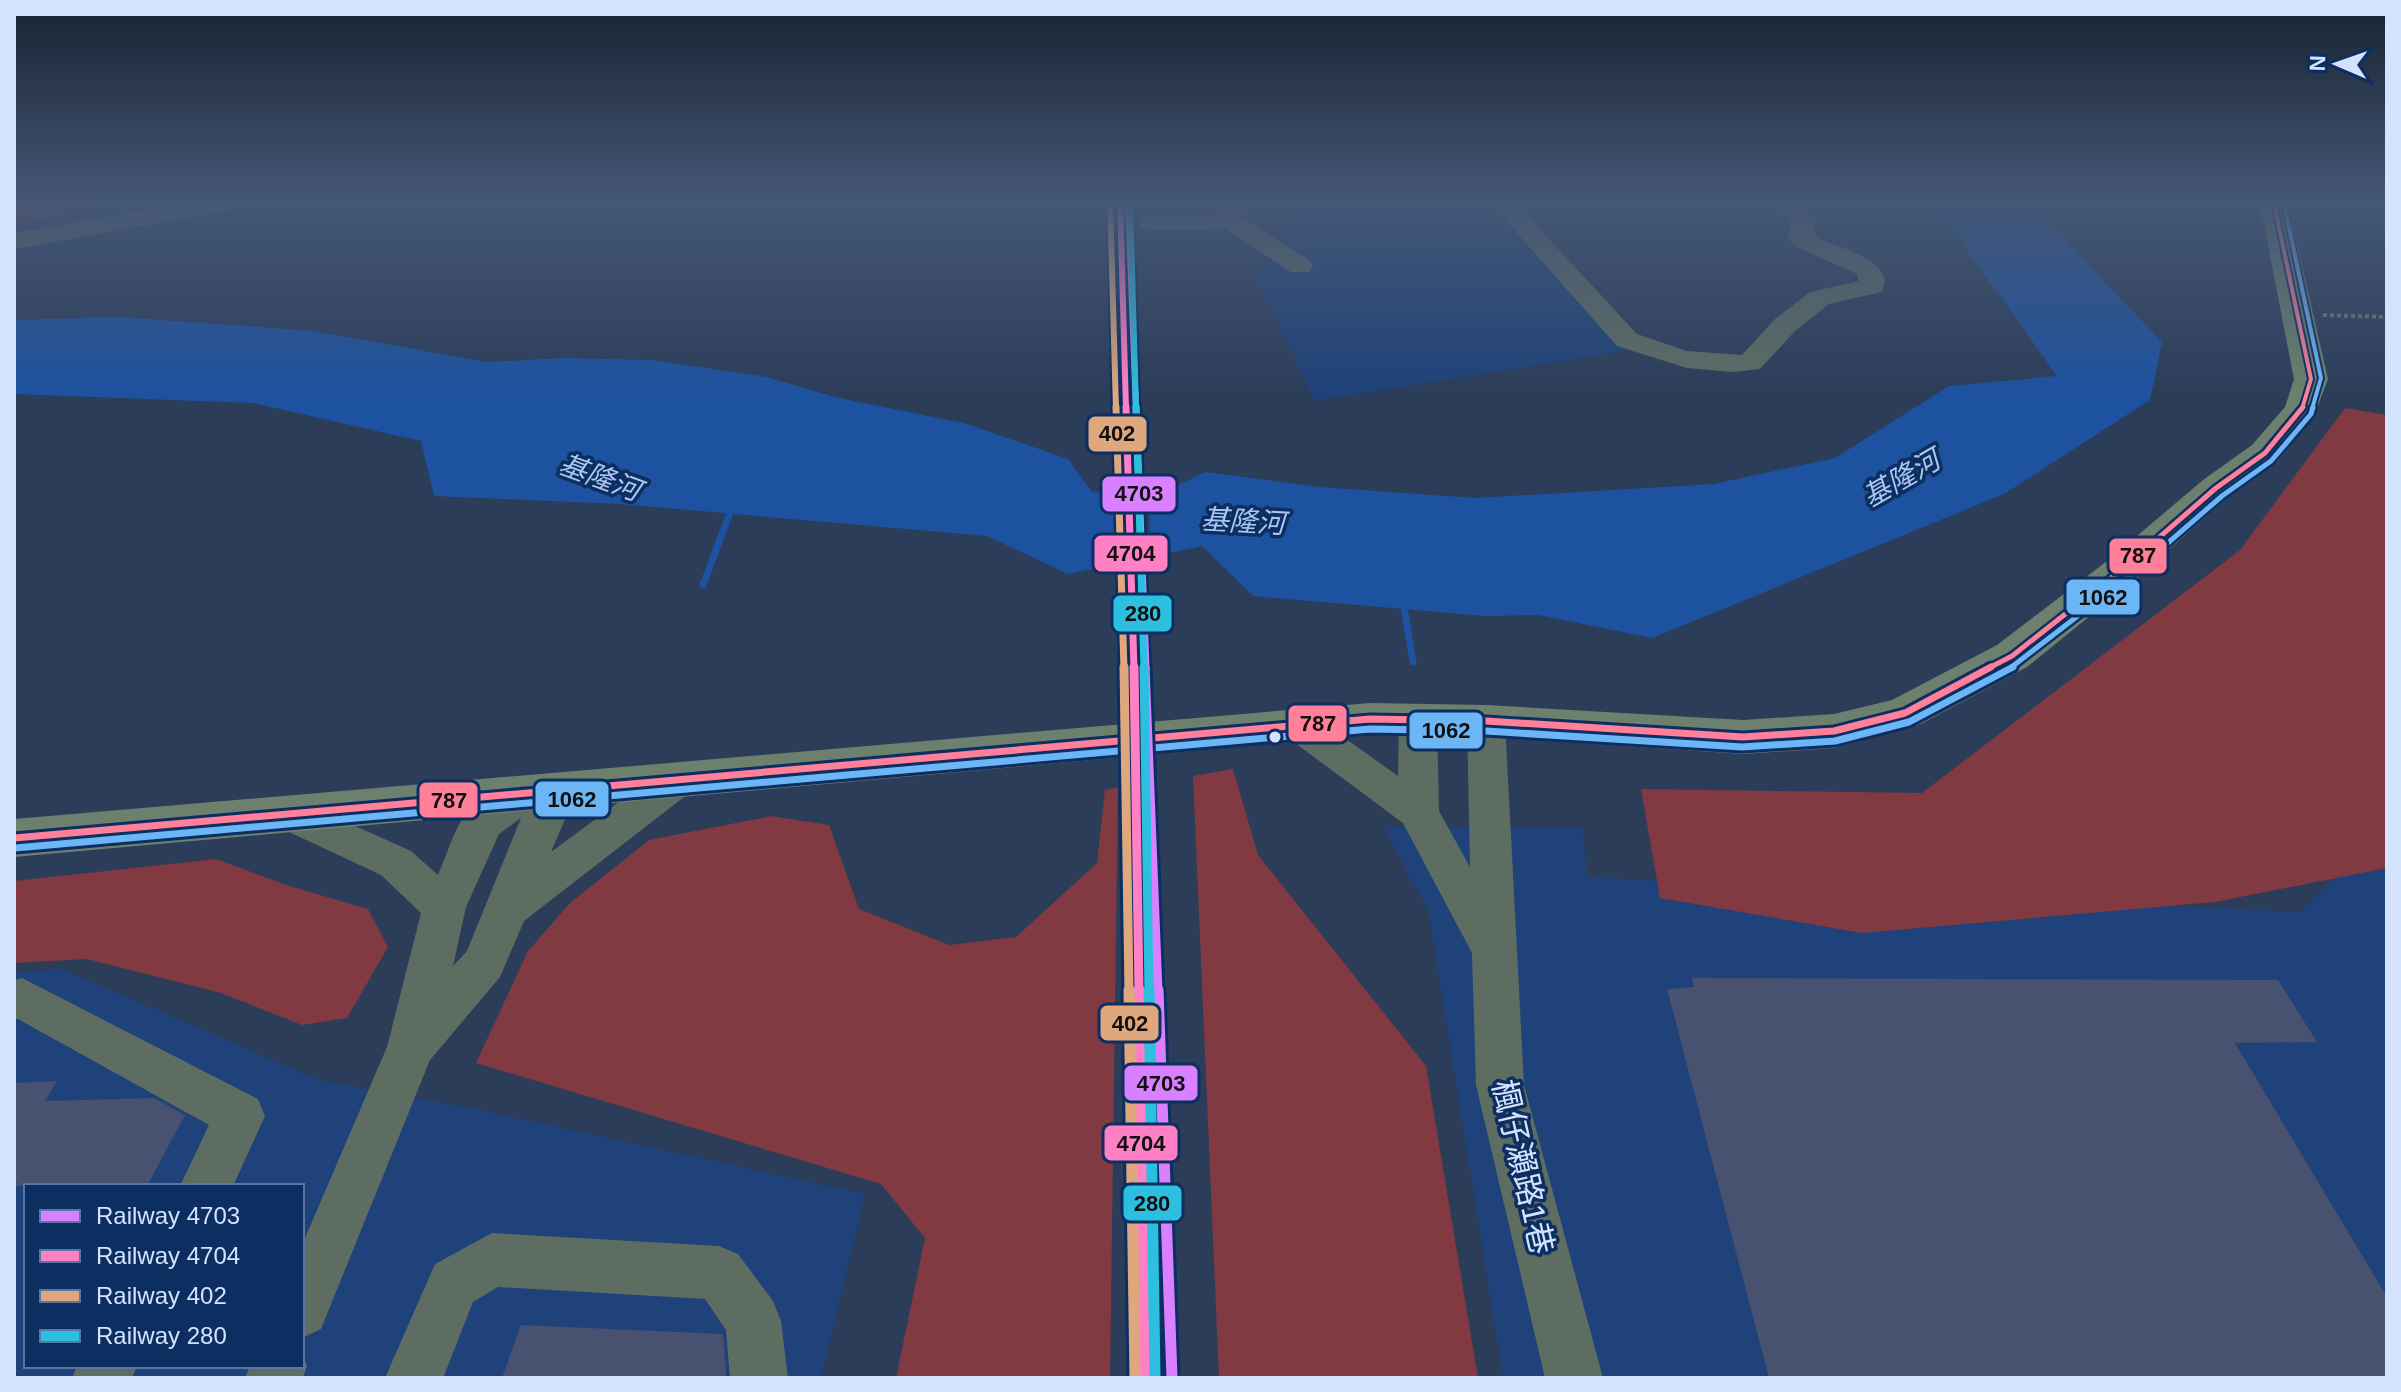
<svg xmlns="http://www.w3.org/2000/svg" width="2401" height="1392" viewBox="0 0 2401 1392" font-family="Arial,'Noto Sans TC',sans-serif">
<rect width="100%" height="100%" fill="#2b3d59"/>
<g fill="#1e4279" fill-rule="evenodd">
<path d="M1288,199H1425L1493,203L1586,303L1625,351L1315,401L1254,272L1288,244Z"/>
<path d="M2387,826V1378H1503L1429,913L1384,827L1583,828L1587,877L2300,912Z"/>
<path d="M60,968L319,1080L472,1108L865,1194L821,1378H14V973ZM26,1186H302V1366H26Z"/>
</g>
<g fill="#813942">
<path d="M14,199H140L14,225Z"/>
<path d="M2345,408L2387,415V868L2215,902L1862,933L1660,898L1641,789L1922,793L2240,550Z"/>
<path d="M1233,769L1258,855L1426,1066L1478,1378H1219L1193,776Z"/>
<path d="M1118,787L1110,1378H896L925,1238L881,1184L476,1063L528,951L570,903L649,840L771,816L829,825L859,909L949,945L1016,937L1097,863L1105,790Z"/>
<path d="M216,859L286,885L368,909L388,947L347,1018L302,1025L221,993L87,959L14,963V881Z"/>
</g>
<path fill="#1d52a0" d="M1931,199H2026L2162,342L2150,400L2004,494L1652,638L1538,615L1485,616L1253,596L1202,546L1068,574L987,536L620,504L434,496L421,441L253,403L14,394V320L118,317L314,331L487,362L565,358L651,360L767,377L835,397L967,424L1068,459L1092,492L1157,496L1205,472L1319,487L1475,498L1714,484L1835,458L1949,386L2057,376Z"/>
<path fill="#2b3d59" d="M1116,490L1149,491L1150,560L1116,567Z"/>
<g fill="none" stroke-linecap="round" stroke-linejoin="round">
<g stroke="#1d52a0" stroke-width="7">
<path d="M703,585L732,507"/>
<path d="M1403,600L1413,662"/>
</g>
</g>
<g fill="#495170">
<path d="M1692,978L2278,980L2317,1042L2235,1043L2387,1297V1378H1769L1667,989L1694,987Z"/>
<path d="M57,1081L45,1101L154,1098L185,1115L147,1186H14V1083Z"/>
<path d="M521,1325L723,1334L726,1372L725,1378H502Z"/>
</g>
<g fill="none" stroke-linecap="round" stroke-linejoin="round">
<path stroke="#6b7877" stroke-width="4" stroke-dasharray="4 3" stroke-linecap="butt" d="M2323,315L2387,317"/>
<g fill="#5e6d62" fill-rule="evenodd">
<path d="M211,199H265L262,204L253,206L14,249V233Z"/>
<path d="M1231,199H1255L1242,217L1309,260L1313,266L1309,272H1291L1226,229L1152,230L1143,228L1140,223L1143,218L1152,216L1220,214Z"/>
<path d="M1487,199H1512L1637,334L1687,351L1742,355L1775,319L1810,292L1859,281L1857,274L1797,247L1788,237L1790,220L1767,199H1794L1815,218V237C1834,245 1901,263 1881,292L1829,304L1795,331L1760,369L1733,372L1687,368L1617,346Z"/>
<path d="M2371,199H2387V208L2374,204Z"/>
<path d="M1418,706L1432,710L1437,720L1439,811L1470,867L1467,721L1472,711L1486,707L1500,711L1505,721L1524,1085L1603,1378H1545L1476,1085L1472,953L1403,823L1283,734L1278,724L1283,714L1297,710L1311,714L1398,776L1399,720L1404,710Z"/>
<path d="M679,764L693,768L699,779L693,790L524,921L500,977L430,1060L321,1329L302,1338V1245L387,1047L421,913L381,875L272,824L266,813L272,802L287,797L302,802L411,851L438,875C447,856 454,827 468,812C480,799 524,770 541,782C551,789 559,808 565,819L551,852L665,768ZM521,818L467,951L453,966L466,907L499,834Z"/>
<path d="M22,978L258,1099L265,1116L233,1186H180L209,1125L18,1019L14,1020V980Z"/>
<path d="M492,1233L719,1246L738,1254L773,1301L781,1321L788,1378H730L726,1330L705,1299L498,1287L473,1302L443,1378H385L435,1264Z"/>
<path d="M302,1353L307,1366L303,1378H245L250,1366H302Z"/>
<path d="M77,1366H137L132,1378H72Z"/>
</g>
<path fill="#6c806d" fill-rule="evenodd" d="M2259,199H2287L2328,379L2314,416L2278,461L2229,496L2139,576L2027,667L1921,724L1834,748L1743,754L1486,737L1370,735L14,857V819L1370,703L1486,705L1743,720L1834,714L1892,700L1997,645L2111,558L2203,480L2252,445L2285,407L2294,379Z"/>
<g stroke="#0c2e61" stroke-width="8">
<path id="bus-1-far2" d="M2273,199L2311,379L2302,409"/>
</g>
<g stroke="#0c2e61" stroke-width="10">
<path id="bus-1-far1" d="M1987,669L2012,656L2125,567L2216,488L2265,453L2303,407"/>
</g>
<g stroke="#0c2e61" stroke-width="13">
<path id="bus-1" d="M14,838L1370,719L1486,721L1743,737L1834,731L1905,713L1991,667"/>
</g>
<g stroke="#0c2e61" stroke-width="8">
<path id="bus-2-far2" d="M2283,199L2321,378L2312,409"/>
</g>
<g stroke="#0c2e61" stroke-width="10">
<path id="bus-2-far1" d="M2009,669L2131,575L2222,496L2271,461L2311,414L2313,407"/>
</g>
<g stroke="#0c2e61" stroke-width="13">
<path id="bus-2" d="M15,848L1370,729L1486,731L1742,747L1835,741L1909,722L2013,667"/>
</g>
<use href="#bus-1-far2" stroke="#ff8098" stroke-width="4"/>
<use href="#bus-1-far1" stroke="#ff8098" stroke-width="5"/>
<use href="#bus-1" stroke="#ff8098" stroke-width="7"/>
<use href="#bus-2-far2" stroke="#6db6f5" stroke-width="4"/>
<use href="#bus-2-far1" stroke="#6db6f5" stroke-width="5"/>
<use href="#bus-2" stroke="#6db6f5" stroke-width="7"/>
<g stroke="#0c2e61" stroke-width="10">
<path id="rail-1-far3" d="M1128,199L1136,409"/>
</g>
<g stroke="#0c2e61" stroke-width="12">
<path id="rail-1-far2" d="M1136,407L1146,669"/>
</g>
<g stroke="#0c2e61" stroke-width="15">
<path id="rail-1-far1" d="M1145,667L1158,992"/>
</g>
<g stroke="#0c2e61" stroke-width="17">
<path id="rail-1" d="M1158,990L1172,1378"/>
</g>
<g stroke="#0c2e61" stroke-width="10">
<path id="rail-2-far3" d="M1120,199L1126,409"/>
</g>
<g stroke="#0c2e61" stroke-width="12">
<path id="rail-2-far2" d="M1126,407L1134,669"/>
</g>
<g stroke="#0c2e61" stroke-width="15">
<path id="rail-2-far1" d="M1134,667L1139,992"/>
</g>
<g stroke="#0c2e61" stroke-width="17">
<path id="rail-2" d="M1139,990L1145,1378"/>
</g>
<g stroke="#0c2e61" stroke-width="10">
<path id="rail-3-far3" d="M1110,199L1116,409"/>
</g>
<g stroke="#0c2e61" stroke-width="12">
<path id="rail-3-far2" d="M1116,407L1124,669"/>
</g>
<g stroke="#0c2e61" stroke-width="15">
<path id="rail-3-far1" d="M1124,667L1129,992"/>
</g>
<g stroke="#0c2e61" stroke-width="17">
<path id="rail-3" d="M1129,990L1135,1378"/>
</g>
<g stroke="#0c2e61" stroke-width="10">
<path id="rail-4-far3" d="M1130,199L1136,409"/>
</g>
<g stroke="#0c2e61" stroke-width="12">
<path id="rail-4-far2" d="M1136,407L1144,669"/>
</g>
<g stroke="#0c2e61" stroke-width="15">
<path id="rail-4-far1" d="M1144,667L1149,992"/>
</g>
<g stroke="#0c2e61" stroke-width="17">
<path id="rail-4" d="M1149,990L1155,1378"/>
</g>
<use href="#rail-1-far3" stroke="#d880ff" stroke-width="6"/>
<use href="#rail-1-far2" stroke="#d880ff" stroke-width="7"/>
<use href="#rail-1-far1" stroke="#d880ff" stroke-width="9"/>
<use href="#rail-1" stroke="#d880ff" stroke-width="11"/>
<use href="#rail-2-far3" stroke="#ff80c5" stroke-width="6"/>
<use href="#rail-2-far2" stroke="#ff80c5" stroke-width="7"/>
<use href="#rail-2-far1" stroke="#ff80c5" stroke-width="9"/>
<use href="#rail-2" stroke="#ff80c5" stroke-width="11"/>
<use href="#rail-3-far3" stroke="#dfa77e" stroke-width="6"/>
<use href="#rail-3-far2" stroke="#dfa77e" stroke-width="7"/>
<use href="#rail-3-far1" stroke="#dfa77e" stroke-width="9"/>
<use href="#rail-3" stroke="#dfa77e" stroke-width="11"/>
<use href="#rail-4-far3" stroke="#2dbfdf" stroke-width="6"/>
<use href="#rail-4-far2" stroke="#2dbfdf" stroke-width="7"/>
<use href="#rail-4-far1" stroke="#2dbfdf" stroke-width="9"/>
<use href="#rail-4" stroke="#2dbfdf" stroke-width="11"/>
</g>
<linearGradient id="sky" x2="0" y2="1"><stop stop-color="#182231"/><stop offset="0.51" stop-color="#445776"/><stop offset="1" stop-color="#445776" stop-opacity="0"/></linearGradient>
<rect width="2401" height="394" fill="url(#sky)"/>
<circle fill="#d3e3fd" stroke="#0c2e61" stroke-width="3" cx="1275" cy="737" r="7"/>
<g text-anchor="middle" stroke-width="7" stroke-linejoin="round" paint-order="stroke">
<g font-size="28" font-style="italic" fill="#aac7f3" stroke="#0c2e61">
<text transform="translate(600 477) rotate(20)" y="10">基隆河</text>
<text transform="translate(1901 478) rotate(-30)" y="10">基隆河</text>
<text transform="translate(1243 521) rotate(3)" y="10">基隆河</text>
</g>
<g font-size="32" fill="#d3e3fd" stroke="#0c2e61">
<text transform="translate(1523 1167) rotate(77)" y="11">楓仔瀨路1巷</text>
</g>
</g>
<g stroke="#0c2e61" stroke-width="3">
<rect x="1087" y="415" width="61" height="38" rx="8" fill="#dfa77e"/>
<rect x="1101" y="475" width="76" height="38" rx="8" fill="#d880ff"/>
<rect x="1093" y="534" width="76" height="39" rx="8" fill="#ff80c5"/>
<rect x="2108" y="537" width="60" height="38" rx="8" fill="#ff8098"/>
<rect x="2065" y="578" width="76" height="38" rx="8" fill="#6db6f5"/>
<rect x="1112" y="594" width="61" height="39" rx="8" fill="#2dbfdf"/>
<rect x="1287" y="704" width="61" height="39" rx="8" fill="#ff8098"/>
<rect x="1408" y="711" width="76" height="39" rx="8" fill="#6db6f5"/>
<rect x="534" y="780" width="76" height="38" rx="8" fill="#6db6f5"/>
<rect x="418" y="781" width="61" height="38" rx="8" fill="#ff8098"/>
<rect x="1099" y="1004" width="61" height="38" rx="8" fill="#dfa77e"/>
<rect x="1123" y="1064" width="76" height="38" rx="8" fill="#d880ff"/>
<rect x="1103" y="1124" width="76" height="38" rx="8" fill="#ff80c5"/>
<rect x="1122" y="1184" width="61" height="38" rx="8" fill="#2dbfdf"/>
</g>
<g font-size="22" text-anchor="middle" font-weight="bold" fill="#111">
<text x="1117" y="441">402</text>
<text x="1139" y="501">4703</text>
<text x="1131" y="561">4704</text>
<text x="2138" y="563">787</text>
<text x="2103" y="605">1062</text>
<text x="1143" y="621">280</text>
<text x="1318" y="731">787</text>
<text x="1446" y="738">1062</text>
<text x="572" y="807">1062</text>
<text x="449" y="808">787</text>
<text x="1130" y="1031">402</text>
<text x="1161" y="1091">4703</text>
<text x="1141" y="1151">4704</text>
<text x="1152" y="1211">280</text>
</g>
<rect width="2401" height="1392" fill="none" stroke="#d3e3fd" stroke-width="32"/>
<rect x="24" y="1184" width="280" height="184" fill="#0c2e61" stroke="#5c769f" stroke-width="2"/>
<rect x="40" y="1210" width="40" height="12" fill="#d880ff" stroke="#5c769f" stroke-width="2"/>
<text x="96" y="1224" font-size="24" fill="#d3e3fd">Railway 4703</text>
<rect x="40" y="1250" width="40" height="12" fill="#ff80c5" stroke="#5c769f" stroke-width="2"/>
<text x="96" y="1264" font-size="24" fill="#d3e3fd">Railway 4704</text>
<rect x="40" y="1290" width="40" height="12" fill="#dfa77e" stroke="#5c769f" stroke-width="2"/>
<text x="96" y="1304" font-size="24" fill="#d3e3fd">Railway 402</text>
<rect x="40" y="1330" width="40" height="12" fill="#2dbfdf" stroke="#5c769f" stroke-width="2"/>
<text x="96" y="1344" font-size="24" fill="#d3e3fd">Railway 280</text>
<g transform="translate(2337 64) rotate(272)" stroke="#0c2e61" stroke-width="6" paint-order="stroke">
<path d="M0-6L14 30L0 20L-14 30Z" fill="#d3e3fd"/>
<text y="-12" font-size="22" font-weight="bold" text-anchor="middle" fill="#d3e3fd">N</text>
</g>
</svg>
